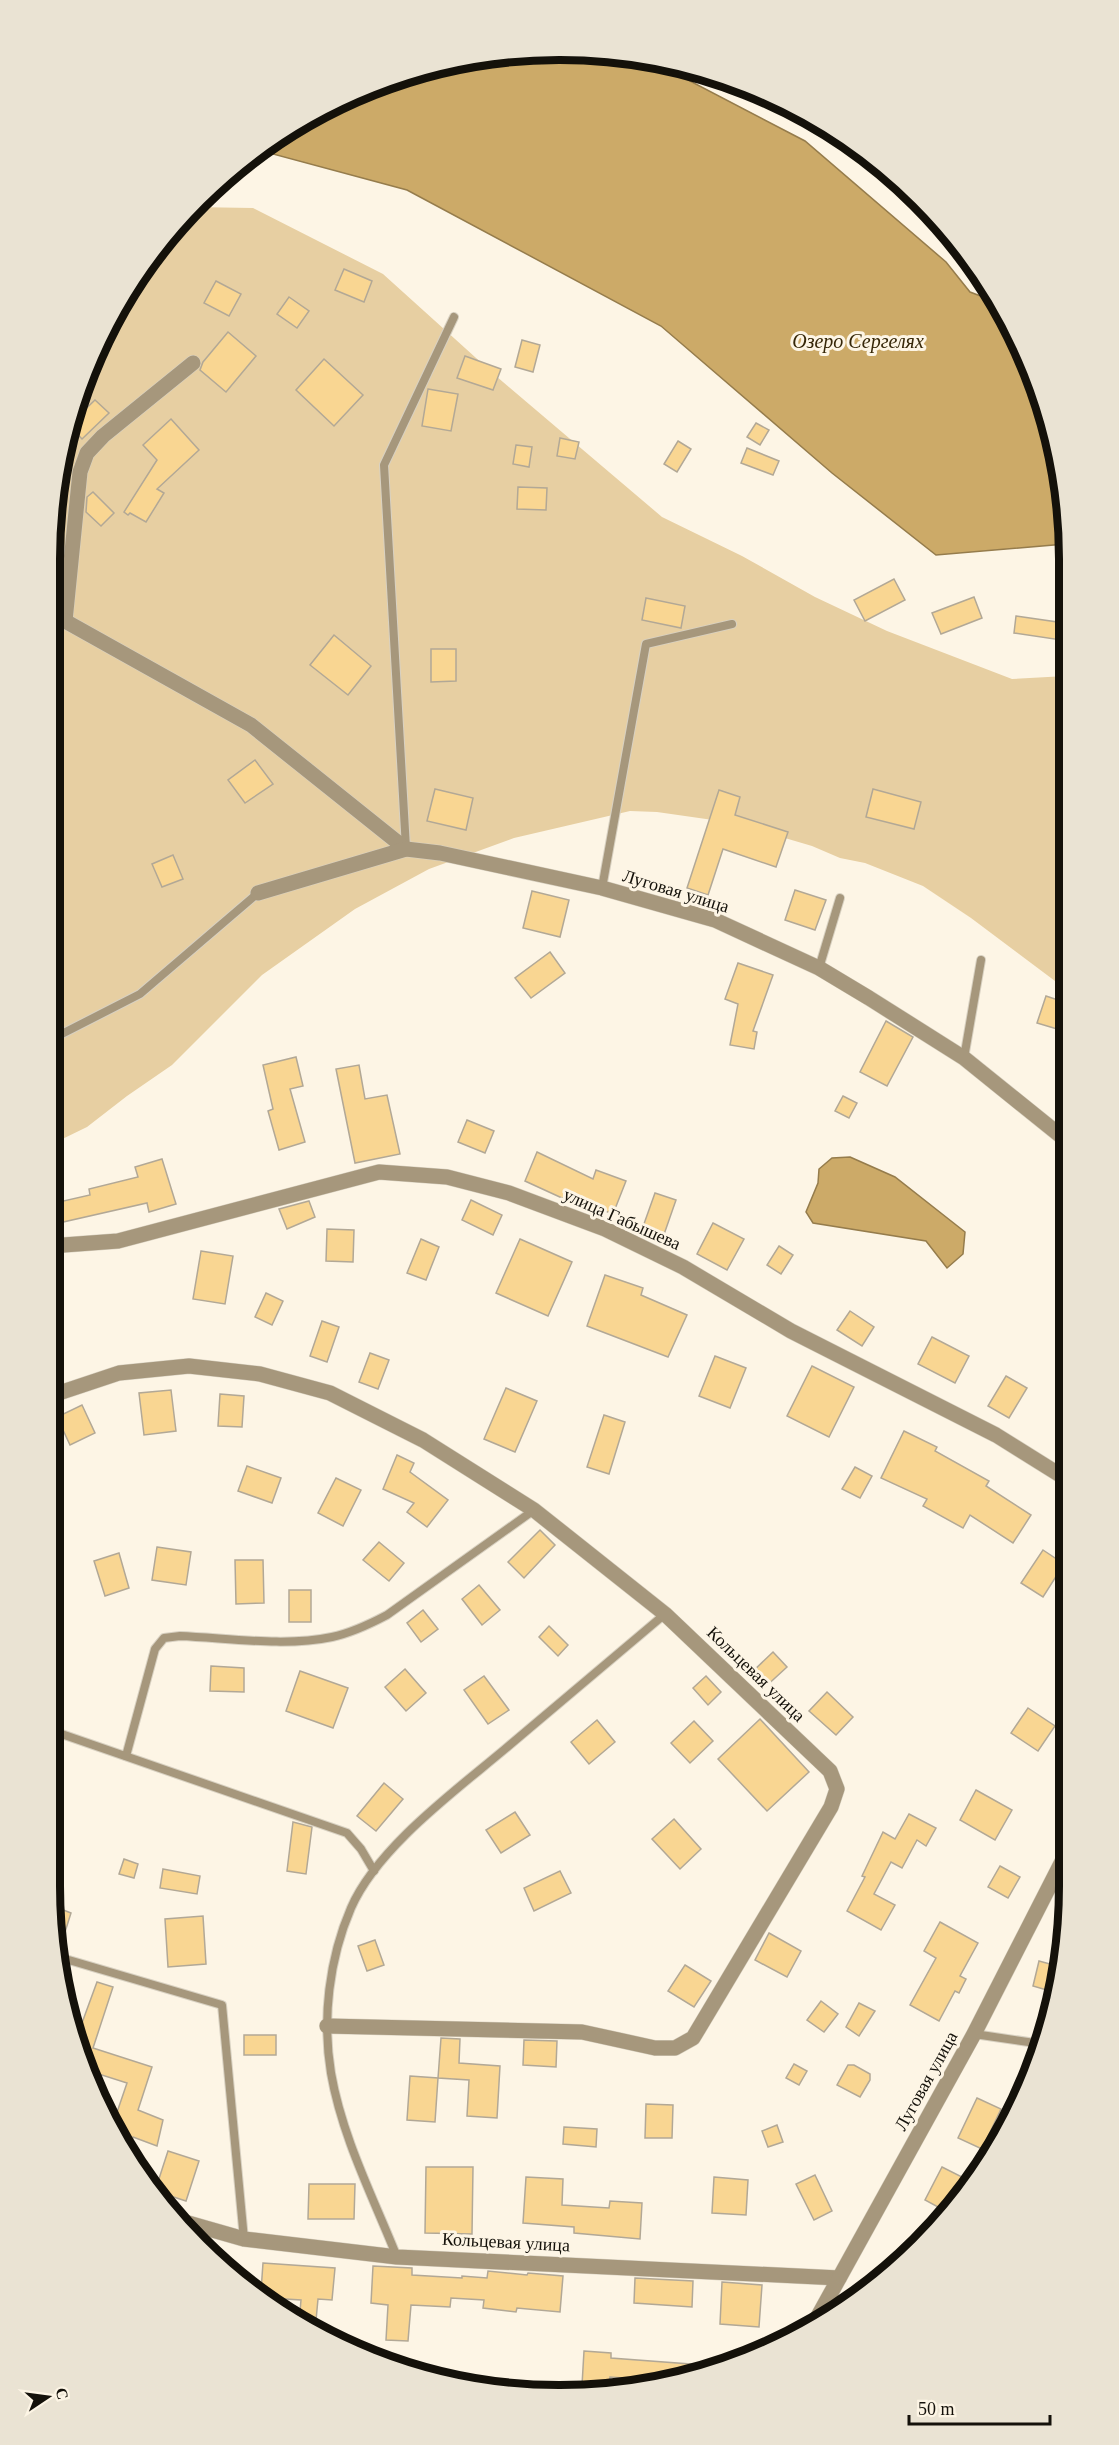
<svg xmlns="http://www.w3.org/2000/svg" width="1119" height="2445" viewBox="0 0 1119 2445" font-family="Georgia,serif">
<rect width="100%" height="100%" fill="#fdf5e5"/>
<path fill="#e7cfa2" d="M192,207L253,208L383,274L496,376L662,517L742,556L815,597L887,631L1012,679L1066,676L1067,990L971,918L923,886L865,863L840,858L812,846L734,823L657,812L630,811L514,838L429,869L355,909L262,975L172,1065L127,1096L87,1127L50,1145V559L59,460L88,365L135,276Z"/>
<g fill="#ccaa68" stroke="#957c4c" stroke-width="1.5">
<path d="M559,50L646,58L805,141L946,262L970,292L994,301L1031,364L1065,493V544L936,555L832,473L661,326L407,190L258,150C311,106 391,76 458,60C489,53 527,53 559,50Z"/>
<path d="M850,1157L895,1177L965,1232L963,1254L947,1268L926,1241L813,1223L806,1212L818,1183L819,1169L832,1158Z"/>
</g>
<g fill="#f9d692" stroke="#b2a896" stroke-width="1.5">
<path d="M344,269L372,281L364,302L335,290Z"/>
<path d="M216,281L241,294L229,316L204,303Z"/>
<path d="M289,297L309,311L297,328L277,314Z"/>
<path d="M228,332L256,356L226,392L200,370L203,362Z"/>
<path d="M522,340L540,345L533,372L515,367Z"/>
<path d="M465,356L501,369L493,390L457,378Z"/>
<path d="M324,359L363,395L334,426L296,390Z"/>
<path d="M428,389L458,394L451,431L422,426Z"/>
<path d="M95,400L109,413L82,439L70,426V424Z"/>
<path d="M171,419L199,450L157,489L164,493L146,522L130,513L128,515L124,512L157,460L143,445Z"/>
<path d="M756,423L769,430L760,445L747,437Z"/>
<path d="M560,438L579,442L575,459L557,456Z"/>
<path d="M678,441L691,449L677,472L664,464Z"/>
<path d="M516,445L532,447L529,467L513,464Z"/>
<path d="M747,448L779,461L773,475L741,463Z"/>
<path d="M518,487L547,488L546,510L517,509Z"/>
<path d="M93,492L114,513L101,526L86,512L87,497Z"/>
<path d="M894,579L905,600L865,621L854,600Z"/>
<path d="M974,597L982,618L941,634L932,613Z"/>
<path d="M646,598L685,606L681,628L642,620Z"/>
<path d="M1016,616L1064,623L1061,640L1014,633Z"/>
<path d="M334,635L371,666L348,695L310,665Z"/>
<path d="M431,649H456V681L431,682Z"/>
<path d="M255,760L273,784L245,803L228,780Z"/>
<path d="M435,789L473,798L466,830L427,821Z"/>
<path d="M873,789L921,802L914,829L866,817Z"/>
<path d="M719,790L740,797L735,815L788,832L776,867L723,849L708,895L687,888Z"/>
<path d="M173,855L183,879L162,887L152,864Z"/>
<path d="M795,890L826,900L815,930L785,920Z"/>
<path d="M532,891L569,900L560,937L523,928Z"/>
<path d="M550,952L565,973L531,998L515,978Z"/>
<path d="M738,963L773,975L753,1031L757,1032L754,1049L730,1045L738,1004L725,999Z"/>
<path d="M1046,996L1067,1003V1032L1037,1023Z"/>
<path d="M886,1021L913,1037L887,1086L860,1072Z"/>
<path d="M296,1057L303,1086L290,1089L305,1142L279,1150L268,1111L273,1109L263,1065Z"/>
<path d="M359,1065L365,1099L387,1095L400,1154L355,1163L336,1069Z"/>
<path d="M843,1096L857,1103L849,1118L835,1111Z"/>
<path d="M467,1120L494,1131L485,1153L458,1142Z"/>
<path d="M537,1152L593,1179L596,1170L626,1181L613,1214L577,1200L575,1204L525,1181Z"/>
<path d="M162,1159L176,1204L149,1212L147,1203L50,1225V1204L90,1195L89,1189L138,1177L135,1167Z"/>
<path d="M655,1193L676,1200L661,1243L640,1235Z"/>
<path d="M471,1200L502,1215L493,1235L462,1220Z"/>
<path d="M309,1201L315,1217L287,1229L279,1209Z"/>
<path d="M713,1223L744,1239L727,1270L697,1254Z"/>
<path d="M327,1229L354,1230L353,1262L326,1261Z"/>
<path d="M421,1239L439,1247L426,1280L407,1273Z"/>
<path d="M520,1239L572,1262L548,1316L496,1293Z"/>
<path d="M779,1246L793,1255L781,1274L767,1265Z"/>
<path d="M201,1251L233,1256L225,1304L193,1299Z"/>
<path d="M605,1275L643,1288L641,1295L687,1315L668,1357L587,1326Z"/>
<path d="M266,1293L283,1301L272,1325L255,1317Z"/>
<path d="M850,1311L874,1327L862,1346L837,1330Z"/>
<path d="M322,1321L339,1327L327,1362L310,1356Z"/>
<path d="M932,1337L969,1356L955,1383L918,1364Z"/>
<path d="M370,1353L389,1360L378,1389L359,1382Z"/>
<path d="M715,1356L746,1368L730,1408L699,1396Z"/>
<path d="M812,1366L854,1387L829,1437L787,1416Z"/>
<path d="M1006,1376L1027,1388L1009,1418L988,1406Z"/>
<path d="M506,1388L537,1401L515,1452L484,1439Z"/>
<path d="M171,1390L176,1431L144,1435L139,1393Z"/>
<path d="M220,1394L244,1396L242,1427L218,1426Z"/>
<path d="M82,1405L95,1433L70,1445L57,1417Z"/>
<path d="M604,1415L625,1422L609,1474L587,1467Z"/>
<path d="M904,1431L937,1447L935,1451L989,1481L986,1486L1031,1515L1013,1543L970,1515L963,1528L923,1506L927,1499L881,1478Z"/>
<path d="M397,1455L414,1463L410,1472L448,1500L427,1527L407,1512L414,1503L383,1489Z"/>
<path d="M247,1466L281,1478L272,1503L238,1491Z"/>
<path d="M855,1467L872,1476L860,1498L842,1489Z"/>
<path d="M336,1478L361,1490L343,1526L318,1513Z"/>
<path d="M540,1530L555,1545L524,1578L508,1562Z"/>
<path d="M379,1542L404,1563L389,1581L363,1560Z"/>
<path d="M157,1547L191,1552L186,1585L152,1580Z"/>
<path d="M1043,1550L1064,1564L1043,1597L1021,1583Z"/>
<path d="M119,1553L129,1588L105,1596L94,1561Z"/>
<path d="M235,1560H263L264,1603L236,1604Z"/>
<path d="M479,1585L500,1610L482,1625L462,1599Z"/>
<rect x="289" y="1590" width="22" height="32"/>
<path d="M423,1610L438,1629L421,1642L407,1623Z"/>
<path d="M549,1626L568,1645L558,1656L539,1637Z"/>
<path d="M773,1652L787,1667L763,1689L749,1675Z"/>
<path d="M211,1666L244,1668V1692L210,1691Z"/>
<path d="M405,1669L426,1693L406,1711L385,1687Z"/>
<path d="M300,1671L348,1688L333,1728L286,1711Z"/>
<path d="M484,1676L509,1710L488,1724L464,1690Z"/>
<path d="M706,1676L721,1692L708,1705L693,1688Z"/>
<path d="M827,1692L853,1717L836,1735L809,1711Z"/>
<path d="M1028,1708L1055,1726L1038,1751L1011,1733Z"/>
<path d="M760,1719L809,1772L767,1811L718,1759Z"/>
<path d="M597,1720L615,1742L589,1764L571,1742Z"/>
<path d="M694,1721L713,1741L690,1763L671,1743Z"/>
<path d="M384,1783L403,1799L376,1831L357,1816Z"/>
<path d="M976,1790L1012,1810L995,1840L960,1820Z"/>
<path d="M515,1812L530,1835L501,1853L486,1830Z"/>
<path d="M909,1814L936,1828L926,1846L917,1840L902,1868L891,1862L874,1894L895,1905L881,1930L847,1911L865,1877L862,1876L883,1832L895,1839Z"/>
<path d="M674,1819L701,1849L680,1869L652,1839Z"/>
<path d="M293,1822L312,1827L306,1874L287,1871Z"/>
<path d="M124,1859L138,1864L134,1878L119,1874Z"/>
<path d="M1000,1866L1020,1877L1008,1898L988,1887Z"/>
<path d="M163,1869L200,1876L197,1894L160,1888Z"/>
<path d="M560,1871L571,1893L534,1911L524,1888Z"/>
<path d="M53,1906L71,1913L60,1948Z"/>
<path d="M203,1916L206,1964L168,1967L165,1919Z"/>
<path d="M940,1922L978,1943L960,1976L966,1979L959,1993L955,1991L939,2021L910,2005L936,1958L924,1951Z"/>
<path d="M769,1933L801,1951L787,1977L755,1960Z"/>
<path d="M375,1940L384,1965L367,1971L358,1946Z"/>
<path d="M1039,1961L1061,1967L1057,1993L1033,1986Z"/>
<path d="M685,1965L711,1981L694,2007L668,1991Z"/>
<path d="M97,1982L113,1987L93,2048L152,2067L138,2110L163,2120L157,2146L133,2137L128,2154L112,2127L127,2083L86,2070L77,2050L75,2042Z"/>
<path d="M821,2001L838,2014L824,2032L807,2020Z"/>
<path d="M859,2003L875,2011L859,2036L846,2027Z"/>
<rect x="244" y="2035" width="32" height="20"/>
<path d="M441,2038L460,2039L459,2063L500,2066L497,2118L467,2116L469,2080L438,2078Z"/>
<path d="M524,2040L557,2041L556,2067L523,2065Z"/>
<path d="M794,2064L807,2071L799,2085L786,2078Z"/>
<path d="M848,2065H854L870,2074V2080L860,2097L837,2085Z"/>
<path d="M410,2076L438,2078L435,2122L407,2120Z"/>
<path d="M977,2098L1001,2109L982,2149L958,2138Z"/>
<path d="M646,2104L673,2105L672,2138H645Z"/>
<path d="M777,2125L783,2142L768,2147L762,2131Z"/>
<path d="M564,2127L597,2129L596,2147L563,2144Z"/>
<path d="M168,2151L199,2161L186,2201L155,2191Z"/>
<path d="M426,2167H473L472,2234L425,2233Z"/>
<path d="M942,2167L966,2179L949,2213L925,2200Z"/>
<path d="M815,2175L832,2211L814,2220L796,2184Z"/>
<path d="M526,2177L563,2179L562,2205L609,2208L610,2201L642,2203L640,2239L574,2233V2227L523,2223Z"/>
<path d="M714,2177L748,2180L746,2215L712,2213Z"/>
<path d="M309,2184H355L354,2219H308Z"/>
<path d="M263,2263L335,2268L332,2300L318,2299L315,2331L299,2323L301,2300L269,2298L261,2291Z"/>
<path d="M373,2266L412,2268V2275L462,2278V2276L487,2278L488,2271L527,2275L528,2273L563,2276L560,2312L517,2308L516,2312L483,2308L484,2300L451,2298L450,2307L411,2305L408,2341L386,2340L388,2305L371,2303Z"/>
<path d="M635,2278L693,2281L692,2307L634,2303Z"/>
<path d="M722,2282L762,2285L759,2327L720,2324Z"/>
<path d="M584,2351L611,2353V2358L717,2366L718,2370L668,2381L610,2377L609,2387L582,2385Z"/>
</g>
<g fill="none" stroke-linecap="round" stroke-linejoin="round">
<g stroke="#d8d1c2" stroke-width="10">
<g id="service">
<path d="M406,848L384,465L454,317"/>
<path d="M602,888L646,644L732,624"/>
<path d="M819,968L840,898"/>
<path d="M50,1040L140,994L258,893"/>
<path d="M964,1058L981,960"/>
<path d="M50,1730L347,1833L361,1849L374,1871"/>
<path d="M126,1756L155,1649L164,1638L180,1636C228,1638 285,1647 332,1637C351,1633 370,1624 387,1615L534,1510"/>
<path d="M62,1958L222,2005L244,2239"/>
<path d="M974,2034L1042,2044"/>
<path d="M397,2257C373,2197 342,2137 331,2073C322,2019 329,1959 351,1908C377,1848 455,1791 505,1749C558,1704 612,1659 665,1614"/>
</g>
</g>
<g stroke="#d8d1c2" stroke-width="16">
<g id="minor">
<path d="M50,612L65,621L80,472L87,453L103,436L193,363"/>
<path d="M65,621L251,725L406,849"/>
<path d="M258,893L406,849L440,853L602,888L715,920L819,968L869,998L964,1058L1067,1141"/>
<path d="M50,1246L118,1241L379,1172L447,1177L509,1193L605,1229L683,1267L791,1331L996,1435L1068,1480"/>
<path d="M50,1396L119,1373L189,1366L260,1374L330,1393L423,1440L534,1510L665,1614L830,1771L837,1789L831,1807L693,2038L675,2048H655L582,2032L327,2026"/>
<path d="M174,2219L244,2239L397,2257L839,2278"/>
<path d="M811,2329L974,2034L1069,1848"/>
</g>
</g>
<use href="#service" stroke="#a6977c" stroke-width="8"/>
<use href="#minor" stroke="#a6977c" stroke-width="15"/>
</g>
<g text-anchor="middle" stroke-width="6" stroke-linejoin="round" paint-order="stroke">
<g font-size="18" fill="#14110a" stroke="#fdf5e5">
<text transform="translate(676 891) rotate(17)" y="6">Луговая улица</text>
<text transform="translate(622 1219) rotate(24)" y="6">улица Габышева</text>
<text transform="translate(756 1674) rotate(44)" y="6">Кольцевая улица</text>
<text transform="translate(926 2081) rotate(-61)" y="6">Луговая улица</text>
<text transform="translate(506 2242) rotate(3)" y="6">Кольцевая улица</text>
</g>
<g font-size="20" font-style="italic" fill="#362708" stroke="#fdf5e5">
<text x="858" y="348">Озеро Сергелях</text>
</g>
</g>
<path d="M0 0H1119V2445H0ZM559 60H560A499 499 0 0 1 1059 559V1886A499 499 0 0 1 560 2385H559A499 499 0 0 1 60 1886V559A499 499 0 0 1 559 60Z" fill="#eae3d3" fill-rule="evenodd"/>
<path fill="none" stroke="#14110a" stroke-width="8" d="M559 60H560A499 499 0 0 1 1059 559V1886A499 499 0 0 1 560 2385H559A499 499 0 0 1 60 1886V559A499 499 0 0 1 559 60Z"/>
<g transform="translate(48 2397) rotate(77)" stroke="#fdf5e5" stroke-width="4.5" paint-order="stroke">
<path d="M0-4.5L10 22L0 15L-10 22Z" fill="#14110a"/>
<text y="-9" font-size="16" font-weight="bold" text-anchor="middle" fill="#14110a">С</text>
</g>
<path d="M909 2415v9h141v-9" fill="none" stroke="#14110a" stroke-width="3"/>
<text x="918" y="2415" font-size="18" fill="#14110a" stroke="#fdf5e5" stroke-width="4.5" paint-order="stroke">50 m</text>
</svg>
